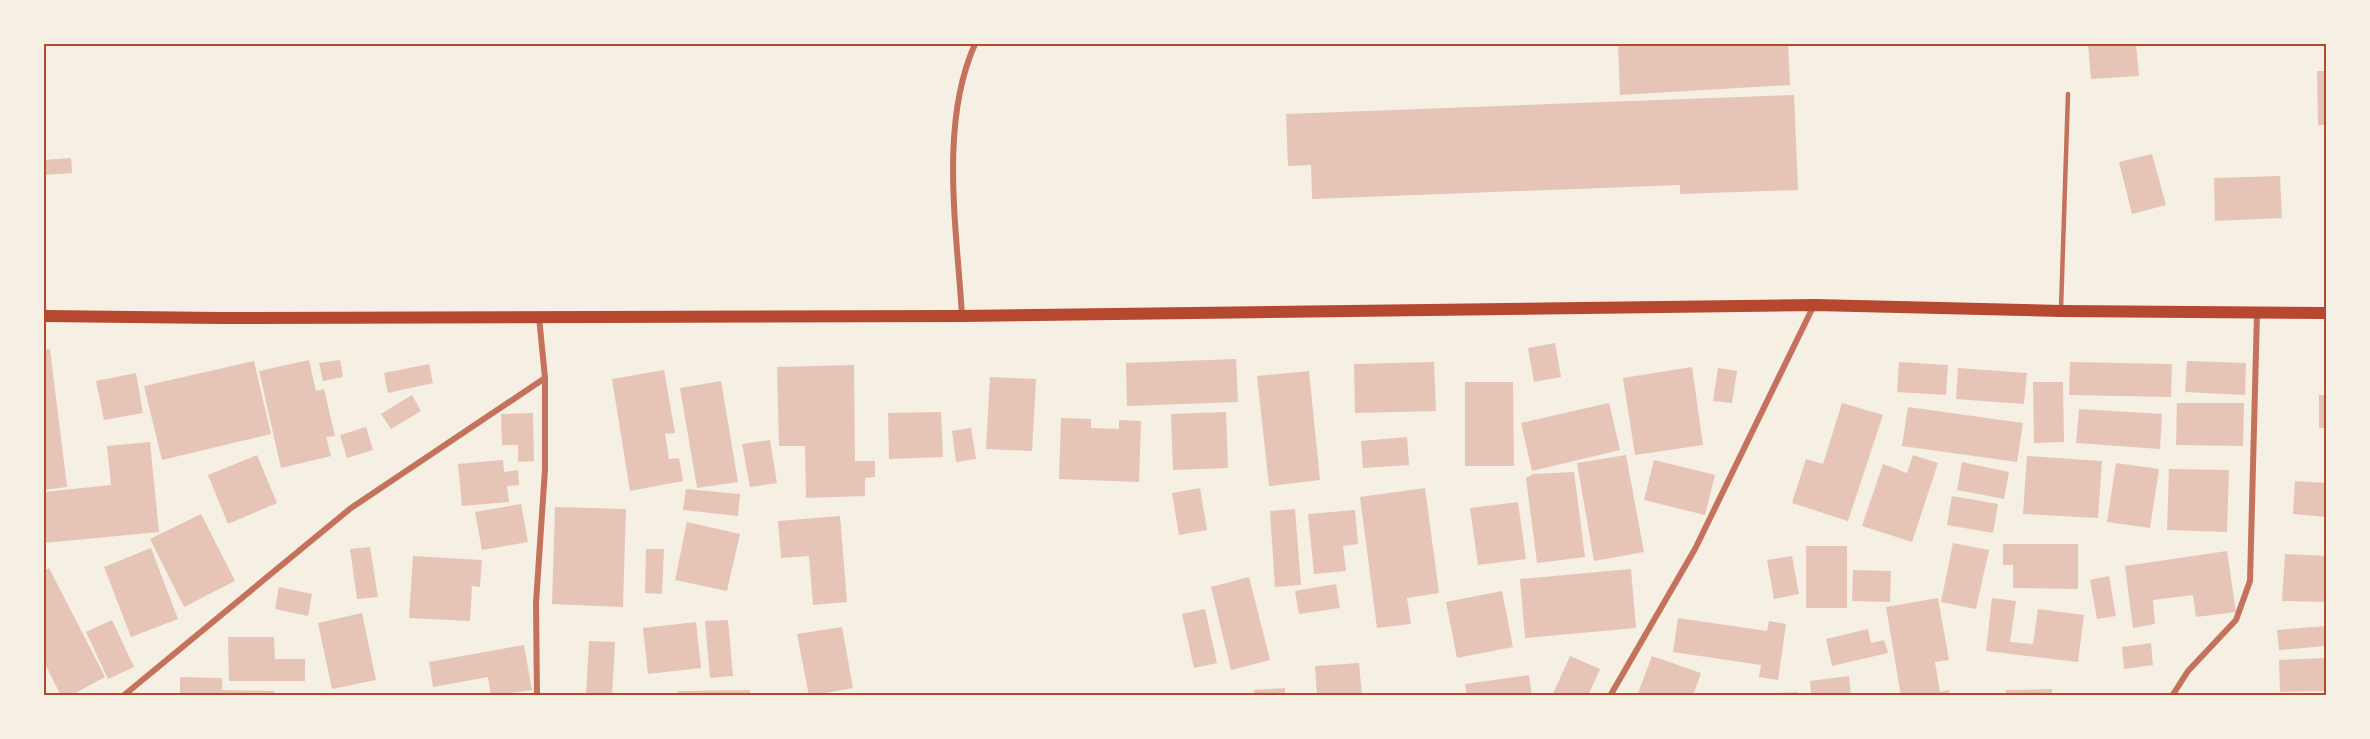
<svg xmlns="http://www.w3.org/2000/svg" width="2370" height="739" viewBox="0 0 2370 739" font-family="Spectral,serif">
<rect width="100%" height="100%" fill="#f6efe4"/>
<g fill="#e6c5b7">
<path d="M1618,44H1788L1790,85L1620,95Z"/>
<path d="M2088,44H2136L2139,76L2091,79Z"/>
<path d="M2317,71H2326V125H2318Z"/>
<path d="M1794,95L1798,190L1680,194V185L1312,199L1311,165L1288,166L1286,114Z"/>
<path d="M2152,154L2166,205L2132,214L2119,162Z"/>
<path d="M71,158L72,173L44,175V160Z"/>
<path d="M2280,176L2282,218L2215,221L2214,178Z"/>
<path d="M1555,343L1561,377L1534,382L1528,348Z"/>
<path d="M50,349L67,487L44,490V350Z"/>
<path d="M1236,359L1238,402L1127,406L1126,363Z"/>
<path d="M309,360L316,391L324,389L335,436L326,437L331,456L281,468L259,371Z"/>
<path d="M340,360L343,377L323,381L319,363Z"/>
<path d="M254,361L271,434L162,460L144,386Z"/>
<path d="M2187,361L2246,363L2245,395L2185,392Z"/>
<path d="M1434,362L1436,411L1355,413L1354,364Z"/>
<path d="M1899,362L1948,365L1946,395L1897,392Z"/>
<path d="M2070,362L2172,364L2171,397L2069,395Z"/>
<path d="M429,364L433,383L388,393L384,373Z"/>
<path d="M854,365L855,461H875V477L865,478V496L806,498L805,446H779L777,367Z"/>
<path d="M1692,367L1703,445L1635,455L1623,378Z"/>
<path d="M1718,368L1737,371L1732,403L1713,401Z"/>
<path d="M1958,368L2027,373L2024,404L1956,399Z"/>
<path d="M664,370L675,433L665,434L669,459L679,458L683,481L630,491L612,379Z"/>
<path d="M1309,371L1320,480L1269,486L1257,376Z"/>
<path d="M136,373L143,413L104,420L96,381Z"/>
<path d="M990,377L1036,379L1032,451L986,449Z"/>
<path d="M721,381L738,482L697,488L680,388Z"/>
<path d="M1465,382H1513L1514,466H1465Z"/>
<path d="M2033,382H2063L2064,442L2034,443Z"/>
<path d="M412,395L421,411L391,429L381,414Z"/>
<rect x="2319" y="395" width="7" height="33"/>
<path d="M1609,403L1620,450L1532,471L1521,423Z"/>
<path d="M1842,403L1883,415L1848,521L1792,503L1806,459L1823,464Z"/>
<path d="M2177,403H2244L2243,446L2176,445Z"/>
<path d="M1908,407L2023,423L2017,462L1902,446Z"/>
<path d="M2079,409L2162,414L2160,449L2076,443Z"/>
<path d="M941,412L943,457L889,459L888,413Z"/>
<path d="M1226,412L1228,468L1173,470L1171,414Z"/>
<path d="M533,413L534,461L518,462V445H502L501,414Z"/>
<path d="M1061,418L1091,419V428L1119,429V420L1141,421L1139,482L1059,479Z"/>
<path d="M366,427L373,450L347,458L340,435Z"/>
<path d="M971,428L976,459L956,462L952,431Z"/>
<path d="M1407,437L1409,465L1363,468L1361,441Z"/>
<path d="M770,440L777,483L750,487L742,444Z"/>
<path d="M150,442L159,532L44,543V492L111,485L107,446Z"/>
<path d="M257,455L277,503L228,524L208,475Z"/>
<path d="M1626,455L1644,552L1594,561L1577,463Z"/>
<path d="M1913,455L1938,463L1912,542L1862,526L1883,464L1907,473Z"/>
<path d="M2027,456L2102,461L2098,518L2023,514Z"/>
<path d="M503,460L504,472L518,470L519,485L507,486L509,502L462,506L458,464Z"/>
<path d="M1654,460L1715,475L1705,515L1644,500Z"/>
<path d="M1962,462L2009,472L2004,499L1957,490Z"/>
<path d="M2116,463L2159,469L2150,528L2107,522Z"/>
<path d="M2169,469L2229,470L2227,532L2167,530Z"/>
<path d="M1574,472L1585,557L1537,563L1526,478L1533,474Z"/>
<path d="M2295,481L2326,483V517L2293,514Z"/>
<path d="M1200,488L1207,530L1179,535L1172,493Z"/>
<path d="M1425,488L1439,593L1407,598L1411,624L1377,628L1360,497Z"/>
<path d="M686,489L740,494L738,516L683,510Z"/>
<path d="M1952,496L1998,504L1993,533L1947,525Z"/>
<path d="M1518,502L1526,559L1478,565L1470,508Z"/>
<path d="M521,504L528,542L482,550L475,512Z"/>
<path d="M555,507L626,509L623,607L552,604Z"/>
<path d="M1295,509L1301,585L1275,587L1270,511Z"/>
<path d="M1355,510L1358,544L1343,546L1346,571L1314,574L1308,514Z"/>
<path d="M201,514L235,581L184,607L150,539Z"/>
<path d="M840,516L847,602L813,605L809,556L781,558L778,521Z"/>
<path d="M687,522L740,534L727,591L675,580Z"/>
<path d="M1953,543L1989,550L1976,609L1941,602Z"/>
<path d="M2003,544H2078V589L2013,588V565H2003Z"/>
<rect x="1806" y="546" width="41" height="62"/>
<path d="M370,547L378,597L357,599L350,549Z"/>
<path d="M151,548L178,619L131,637L104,567Z"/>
<path d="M646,549H664L662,594L645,593Z"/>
<path d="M2227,551L2236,612L2196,617L2193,595L2153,600L2155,624L2133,628L2125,566Z"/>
<path d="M2285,554L2326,556V602L2282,601Z"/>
<path d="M413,556L482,560L480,587L472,586L470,621L409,618Z"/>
<path d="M1792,556L1799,594L1774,599L1767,560Z"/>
<path d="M49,568L105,677L70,696H61L44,662V570Z"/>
<path d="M1631,569L1636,628L1525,638L1520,579Z"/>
<path d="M1853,570L1891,571L1890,602L1852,601Z"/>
<path d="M2109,576L2116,616L2097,619L2090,580Z"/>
<path d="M1249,577L1270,660L1231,670L1211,587Z"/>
<path d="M1336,584L1340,608L1299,614L1295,591Z"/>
<path d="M279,587L312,594L308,616L275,609Z"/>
<path d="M1502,591L1513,647L1457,658L1446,602Z"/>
<path d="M1938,598L1949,660L1935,662L1940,692L1949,690L1950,696H1901L1886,607Z"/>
<path d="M1992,598L2016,601L2010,642L2033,644L2038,609L2084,615L2078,662L1986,651Z"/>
<path d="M1205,609L1217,663L1194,668L1182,614Z"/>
<path d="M362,613L376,680L332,689L318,623Z"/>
<path d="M1678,618L1767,631L1769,621L1786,624L1778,680L1759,677L1761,665L1673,652Z"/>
<path d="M112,620L134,667L108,679L86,632Z"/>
<path d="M728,620L733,676L710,678L705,621Z"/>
<path d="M696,622L701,668L648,674L643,628Z"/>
<path d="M2326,626V646L2279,650L2277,630Z"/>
<path d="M842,627L853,688L809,696L797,634Z"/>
<path d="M1868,629L1871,643L1884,640L1888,653L1832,666L1826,639Z"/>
<path d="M228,637H274L275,659H305V681H229Z"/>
<path d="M589,641L615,642L612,696H586Z"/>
<path d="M2151,643L2153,665L2124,669L2122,647Z"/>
<path d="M524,645L532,690L491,696L488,677L433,687L429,662Z"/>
<path d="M1570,656L1600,669L1588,696H1552Z"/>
<path d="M1652,656L1701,673L1693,696H1637Z"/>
<path d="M2326,658V691L2280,692L2279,660Z"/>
<path d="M1359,663L1362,696H1317L1315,666Z"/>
<path d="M1529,675L1532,696H1467L1465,684Z"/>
<path d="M1849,676L1851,696H1811L1810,681Z"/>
<path d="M180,677L222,678V690L274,691V696H180Z"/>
<path d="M1285,688V696H1254V690Z"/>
<path d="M2052,689V696H2006V690Z"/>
<path d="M750,690V696H678V691Z"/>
<path d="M1797,692V696H1754V694Z"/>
</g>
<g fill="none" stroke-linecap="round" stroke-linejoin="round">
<path stroke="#c5725c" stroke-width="4.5" d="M2061,309L2068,94"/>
<g stroke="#c5725c" stroke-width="6">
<path d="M962,316C957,230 939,124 975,44"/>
<path d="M123,696L351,508L545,378"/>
<path d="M537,696L536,603L545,469V378L539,317"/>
<path d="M1610,696L1695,549L1814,305"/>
<path d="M2172,696L2188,671L2236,620L2250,581L2257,313"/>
</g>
<path stroke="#b5482f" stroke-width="12" d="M44,316L219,318L962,316L1815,305L2061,311L2326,313"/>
</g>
<rect width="2370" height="739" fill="none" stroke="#f6efe4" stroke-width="90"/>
<rect x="45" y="45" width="2280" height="649" fill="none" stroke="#b5482f" stroke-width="2"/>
</svg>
